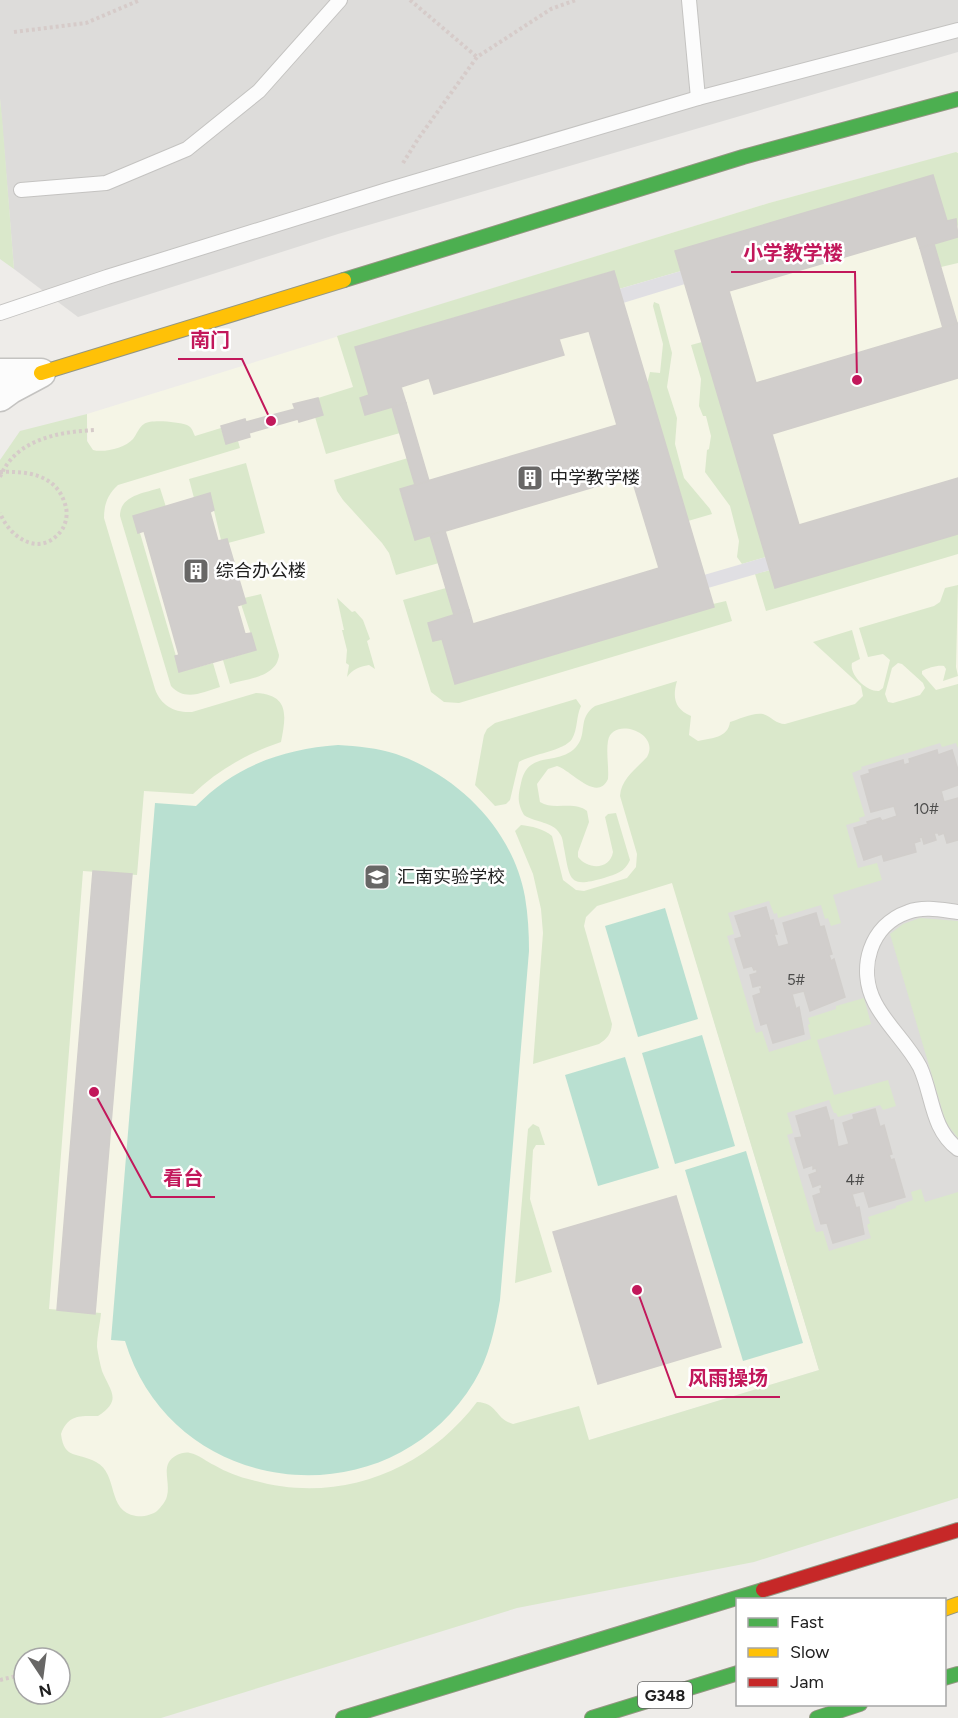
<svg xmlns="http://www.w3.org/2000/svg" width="958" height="1718" viewBox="0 0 958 1718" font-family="Figtree,'Noto Sans SC',sans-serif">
<rect width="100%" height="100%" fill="#eeece9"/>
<g fill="#dddcda">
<path d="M0,0H958V52L338,234L78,317L14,269L0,99Z"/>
<path d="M958,701V1328L819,1370L646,795Z"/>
</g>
<path fill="#f5f5e6" d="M958,152V701L646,795L819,1370L49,1605V1310L88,468L87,414L769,203Z"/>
<g fill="#dae8cb" fill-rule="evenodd">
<path d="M0,99L2,117L14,269L0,259Z"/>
<path d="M956,152L958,153V227L955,219L947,221L933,175L676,251L681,271L619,289L613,271L355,347L369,395L360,398L365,415L392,407L400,433L326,454L315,417L323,415L318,398L353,387L337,336L769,203Z"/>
<path d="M958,237V263L941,267L934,244Z"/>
<path d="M654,302L659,304L672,353L667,387L677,418L675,444L684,478L710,509L712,514L688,521L647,384L650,372L660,373L663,344L653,306Z"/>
<path d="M702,342L766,557L742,564L737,557L739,541L730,506L705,472L707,450L709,449L711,436L706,416H703L699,406L701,379L691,345Z"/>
<path d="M87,414V441L93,450C104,453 125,448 133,439C137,434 139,427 144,424C151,419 178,422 187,425C192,427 193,432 195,436L221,428L226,444L238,441L240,448L118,485C108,494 104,504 104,518L155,689C161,706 175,713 192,712L256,693C290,695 286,716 281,742C248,753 218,770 193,794L144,791L137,875L83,871L49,1309L101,1313C100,1324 97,1336 97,1347C98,1354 100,1364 102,1371C110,1391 123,1400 98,1416C81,1416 68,1414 61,1434C64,1460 78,1452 96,1462C119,1474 106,1511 136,1516C143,1517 152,1515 157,1511C161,1507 166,1501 167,1496C171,1481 159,1464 177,1455C181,1453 186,1452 190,1453C198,1454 207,1462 214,1465C226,1472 239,1477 252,1480C337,1505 424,1472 477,1402C498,1403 495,1419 513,1424L579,1406L589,1440L819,1370L672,883L597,906L586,917L584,926L612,1024C611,1034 607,1039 599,1044L533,1064L543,933L541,909L533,874L515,831L521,825C531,826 544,829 552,836L563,880L576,890L584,891L627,878L636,867L637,854L620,796C621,779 636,769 647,757C661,732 612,716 608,741C606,753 609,767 608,779C597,803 571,770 557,766L548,769L537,784L540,802C554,811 574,800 587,811L589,822L578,852V857C588,870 610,870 613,852L605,817L608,814L616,813L630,860C625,872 616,874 604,878C569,888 570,881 564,848C563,844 563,838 560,834C553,821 535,823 524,815C517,803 518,796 521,783C528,749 558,767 576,747C588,734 577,718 595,706L677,681C672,698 675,709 691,716L689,735L698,741C711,738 728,738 730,722C739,719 754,712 763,714C772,717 776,724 785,724L855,704L863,696L861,686L813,642L852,630L860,659L852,663C849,675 867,692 879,691L883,688L890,660L883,654L868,657L859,628L934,606L940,602L945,588L958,585L956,667L958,676L943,681L946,669L944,666C937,665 928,668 922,671V674L936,690L958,684V748L956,743L942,747L940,743L861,767L862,769L852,773L865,816L859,818L860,821L846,825L858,868L877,863L882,880L833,895L841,923L831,926L828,918L825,919L821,905L778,918L777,913L774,914L769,901L728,913L734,934L727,936L756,1033L762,1031L769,1052L811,1039L808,1025L810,1024L808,1018L836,1009V1006L864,998L871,1024L817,1040L834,1095L888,1080L896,1106L883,1110L880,1105L838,1117L836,1113H834L829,1100L787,1113L793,1133L787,1135L816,1232L823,1231L829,1251L871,1238L867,1225L870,1223L868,1217L896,1208V1206L913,1200L911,1192L921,1189L925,1202L958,1192V1498L754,1562L517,1608L161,1718H0V460L20,431ZM898,663L902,664L923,683L925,688L920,695L893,703L888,702L885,694L892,668ZM24,1658H60V1694H24Z"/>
<path d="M408,458L415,485L400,490L415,540L430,535L439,563L396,575L389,553L382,543L343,500L337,491L334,480Z"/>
<path d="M246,463L265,533L228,543L227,539L221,540L210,494L194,498L189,479Z"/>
<path d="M160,488L166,507L133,516L138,533H140L176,656H175L179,672L213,663L220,687C203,692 185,702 171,686L120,516C120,495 145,493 160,488Z"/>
<path d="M958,534V554L766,611L755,574L770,570L775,588Z"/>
<path d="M446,588L454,615L428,623L433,641L442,639L456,684L713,607V604L726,601L732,621L459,703L444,702L431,692L403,600Z"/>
<path d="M261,594L279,655C277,677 247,679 230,684L223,660L256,650L241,604L244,598Z"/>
<path d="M337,598L352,612L355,611L363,620L370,639L367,641L375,669L369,665C359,667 353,669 347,677L349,665L346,663L347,650L342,630H344Z"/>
<path d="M576,699L581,706C576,716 578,729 572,739C564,751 532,754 519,762L510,800L506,804L495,806L475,785L484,735L487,729L495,723Z"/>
<path d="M920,918L958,921V1138L947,1124L944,1116L890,934L903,924Z"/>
<path d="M533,1124L539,1127L545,1145H536L533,1150L530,1199L552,1272L515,1283L528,1129Z"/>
</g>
<g fill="#b9e0d1">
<path d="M338,745C357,746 378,748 396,754C459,776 513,830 525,897C528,915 529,933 529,951L500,1300C495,1329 489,1357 474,1382C389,1523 173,1500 125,1341L111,1340L155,803L196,806C235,766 283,749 338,745Z"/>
<path d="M665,908L698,1019L638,1037L605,926Z"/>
<path d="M702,1035L735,1146L675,1164L642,1053Z"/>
<path d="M625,1057L659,1168L598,1186L565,1075Z"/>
<path d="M746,1151L803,1343L743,1361L685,1170Z"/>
</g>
<g fill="#e0dfe3">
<path d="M681,271L685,284L623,303L619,289Z"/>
<path d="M766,557L770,570L708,588L704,575Z"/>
</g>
<g fill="#d1cecc" stroke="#d1cecb" stroke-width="1.5">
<path d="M933,175L947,221L956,219L958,237L920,248L916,236L729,291L756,383L958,323V378L772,434L799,525L958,478V534L775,588L675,251Z"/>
<path d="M934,244L957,323L943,328L920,248Z"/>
<path d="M614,271L714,607L455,684L442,639L433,641L428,623L469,610L473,624L659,568L631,476L415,540L400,489L617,425L589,331L559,339L564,355L434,394L429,378L401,387L406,403L365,415L360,398L369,395L355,347Z"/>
<path d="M318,398L323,415L299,422L298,419L249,433L250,437L226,444L221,426L245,419L246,422L295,409L293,404Z"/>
<path d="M406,403L429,481L415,485L392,407Z"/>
<path d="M210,493L214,510L210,512L218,541L227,539L246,603L237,606L245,634L251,633L256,650L179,672L175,656L179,655L144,531L138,533L133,516Z"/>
<path d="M445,531L469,610L454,615L430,535Z"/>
<path d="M937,750L938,755L952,750L958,770V785L941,791L944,802L958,798V840L947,843L944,833L939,835L938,833H934L936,840L924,844L922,837L919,838L920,841L914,843L916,852L884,861L882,854L864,860L854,828L868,824L867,822L880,818L882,821L897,816L894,806L871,812L861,776L870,773L869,770L903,760L904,765L910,763L909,759Z"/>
<path d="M93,871L132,874L95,1314L57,1310Z"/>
<path d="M766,907L770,921L773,920L777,934H774L778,947L789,944L783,923L816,913L820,927L824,926L832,954L829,955L831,961L834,959L845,997L810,1011L804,991L792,994L796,1009L799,1007L804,1034L773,1043L767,1023L761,1025L753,996L761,993L760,989H762L761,985L753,987L750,975L757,973V969L754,970L752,966L744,968L735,939L742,937L735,916Z"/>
<path d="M826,1107L830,1121L833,1120L838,1147L849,1144L843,1123L854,1119L853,1115L875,1109L880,1127L884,1125L892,1154L889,1155L891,1160L894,1159L905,1197L869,1207L864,1191L852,1194L856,1208L859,1207L864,1234L833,1243L827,1223L821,1224L813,1196L821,1193L820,1189L822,1188L821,1184L813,1187L809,1175L817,1172L816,1168L813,1169V1165L804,1168L795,1138L802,1137L796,1116Z"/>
<path d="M676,1196L721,1347L598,1384L553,1232Z"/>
</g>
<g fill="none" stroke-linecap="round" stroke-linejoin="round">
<g stroke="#c4c3c1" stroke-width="16">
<g id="lane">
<path d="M689,0L698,98"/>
<path d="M21,190L106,183L187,149L259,91L340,0"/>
<path d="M0,313L107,277L387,190L698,98L958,30"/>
<path d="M958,912C942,910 924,906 908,912C870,925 857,969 875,1003C887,1026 908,1044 920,1067C933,1095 931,1129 958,1149"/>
</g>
</g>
<g stroke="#c4c3c1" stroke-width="31">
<path id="street" d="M0,373H41L11,389L0,397"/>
</g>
<g stroke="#949682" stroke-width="16">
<g id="fast">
<path d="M344,280L743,157L958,99"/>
<path d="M944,1678L958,1674"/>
<path d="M343,1718L763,1590"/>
<path d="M592,1718L738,1673"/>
<path d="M817,1718L860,1704"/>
</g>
</g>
<g stroke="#949682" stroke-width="16">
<g id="slow">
<path d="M41,373L344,280"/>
<path d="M944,1609L958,1604"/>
</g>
</g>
<g stroke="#949682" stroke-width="16">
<path id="jam" d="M763,1590L958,1530"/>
</g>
<g stroke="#d6cbc9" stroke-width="4" stroke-dasharray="3 3" stroke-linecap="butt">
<path d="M410,0L477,57"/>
<path d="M14,32L86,23L140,0"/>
<path d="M403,163L418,139L477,57L551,9L576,0"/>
<path d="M0,477C16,439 58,432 95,430"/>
<path d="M60,1664L62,1663"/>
<path d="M0,1680L24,1674"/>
</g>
<use href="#lane" stroke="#fcfcfc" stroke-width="14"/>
<use href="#street" stroke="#fcfcfc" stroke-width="28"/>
<use href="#fast" stroke="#4caf50" stroke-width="14"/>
<use href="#slow" stroke="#ffc107" stroke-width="14"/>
<use href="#jam" stroke="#c62828" stroke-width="14"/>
<path stroke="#d6cbc9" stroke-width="4" stroke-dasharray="3 3" stroke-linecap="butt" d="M0,472C27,471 56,474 65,504C68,512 67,523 61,531C40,558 10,538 0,513"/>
</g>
<defs>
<g id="building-square" transform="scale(1.35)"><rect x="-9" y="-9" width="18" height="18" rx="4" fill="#686766" stroke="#fff"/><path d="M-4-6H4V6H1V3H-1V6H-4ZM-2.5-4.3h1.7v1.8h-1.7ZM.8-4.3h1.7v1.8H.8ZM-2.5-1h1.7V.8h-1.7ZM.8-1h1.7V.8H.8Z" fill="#fff"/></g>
<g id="school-square" transform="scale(1.35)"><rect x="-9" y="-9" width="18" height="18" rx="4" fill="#686766" stroke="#fff"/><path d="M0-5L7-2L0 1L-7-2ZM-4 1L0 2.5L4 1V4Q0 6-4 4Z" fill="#fff"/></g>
</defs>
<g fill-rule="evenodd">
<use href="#building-square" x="530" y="478"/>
<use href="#building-square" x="196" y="571"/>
<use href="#school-square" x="377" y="877"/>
</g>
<g text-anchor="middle" stroke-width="5" stroke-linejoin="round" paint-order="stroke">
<g font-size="15" fill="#4c4c4b">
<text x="926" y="814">10#</text>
<text x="796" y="985">5#</text>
<text x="855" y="1185">4#</text>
</g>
<rect fill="#fff" stroke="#636363" stroke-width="1.5" x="638" y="1682" width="54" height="26" rx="4.5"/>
<g font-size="16" font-weight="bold" fill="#202020">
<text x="665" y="1701">G348</text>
</g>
<g font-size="18" fill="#202020" stroke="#fff" text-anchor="start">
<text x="550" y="484">中学教学楼</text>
<text x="216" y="577">综合办公楼</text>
<text x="397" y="883">汇南实验学校</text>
</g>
</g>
<path fill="none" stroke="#c2185b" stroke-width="2" d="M857 380L855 272H731M271 421L242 359H178M94 1092L151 1197H215M637 1290L676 1397H780"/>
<g fill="#c2185b" stroke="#fff" stroke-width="2">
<circle cx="857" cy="380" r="6"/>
<circle cx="271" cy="421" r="6"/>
<circle cx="94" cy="1092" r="6"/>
<circle cx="637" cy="1290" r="6"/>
</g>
<g font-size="20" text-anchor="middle" font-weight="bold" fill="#c2185b" stroke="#fff" stroke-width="5" stroke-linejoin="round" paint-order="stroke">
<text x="793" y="260">小学教学楼</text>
<text x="210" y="347">南门</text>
<text x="183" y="1185">看台</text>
<text x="728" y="1385">风雨操场</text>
</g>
<rect x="736" y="1598" width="210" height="108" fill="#ffffff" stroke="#a6a6a6" stroke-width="1.5"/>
<rect x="748" y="1618" width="30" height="9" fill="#4caf50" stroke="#a6a6a6" stroke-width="1.5"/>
<text x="790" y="1628" font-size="18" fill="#202020">Fast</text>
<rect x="748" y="1648" width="30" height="9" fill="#ffc107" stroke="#a6a6a6" stroke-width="1.5"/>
<text x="790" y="1658" font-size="18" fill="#202020">Slow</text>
<rect x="748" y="1678" width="30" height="9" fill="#c62828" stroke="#a6a6a6" stroke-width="1.5"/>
<text x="790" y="1688" font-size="18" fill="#202020">Jam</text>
<g transform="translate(42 1676) rotate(167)"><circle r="28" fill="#ffffff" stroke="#a6a6a6" stroke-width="1.5"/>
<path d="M0-4.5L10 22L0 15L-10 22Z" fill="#686766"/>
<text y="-9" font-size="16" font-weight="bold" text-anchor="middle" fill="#202020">N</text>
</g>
</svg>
